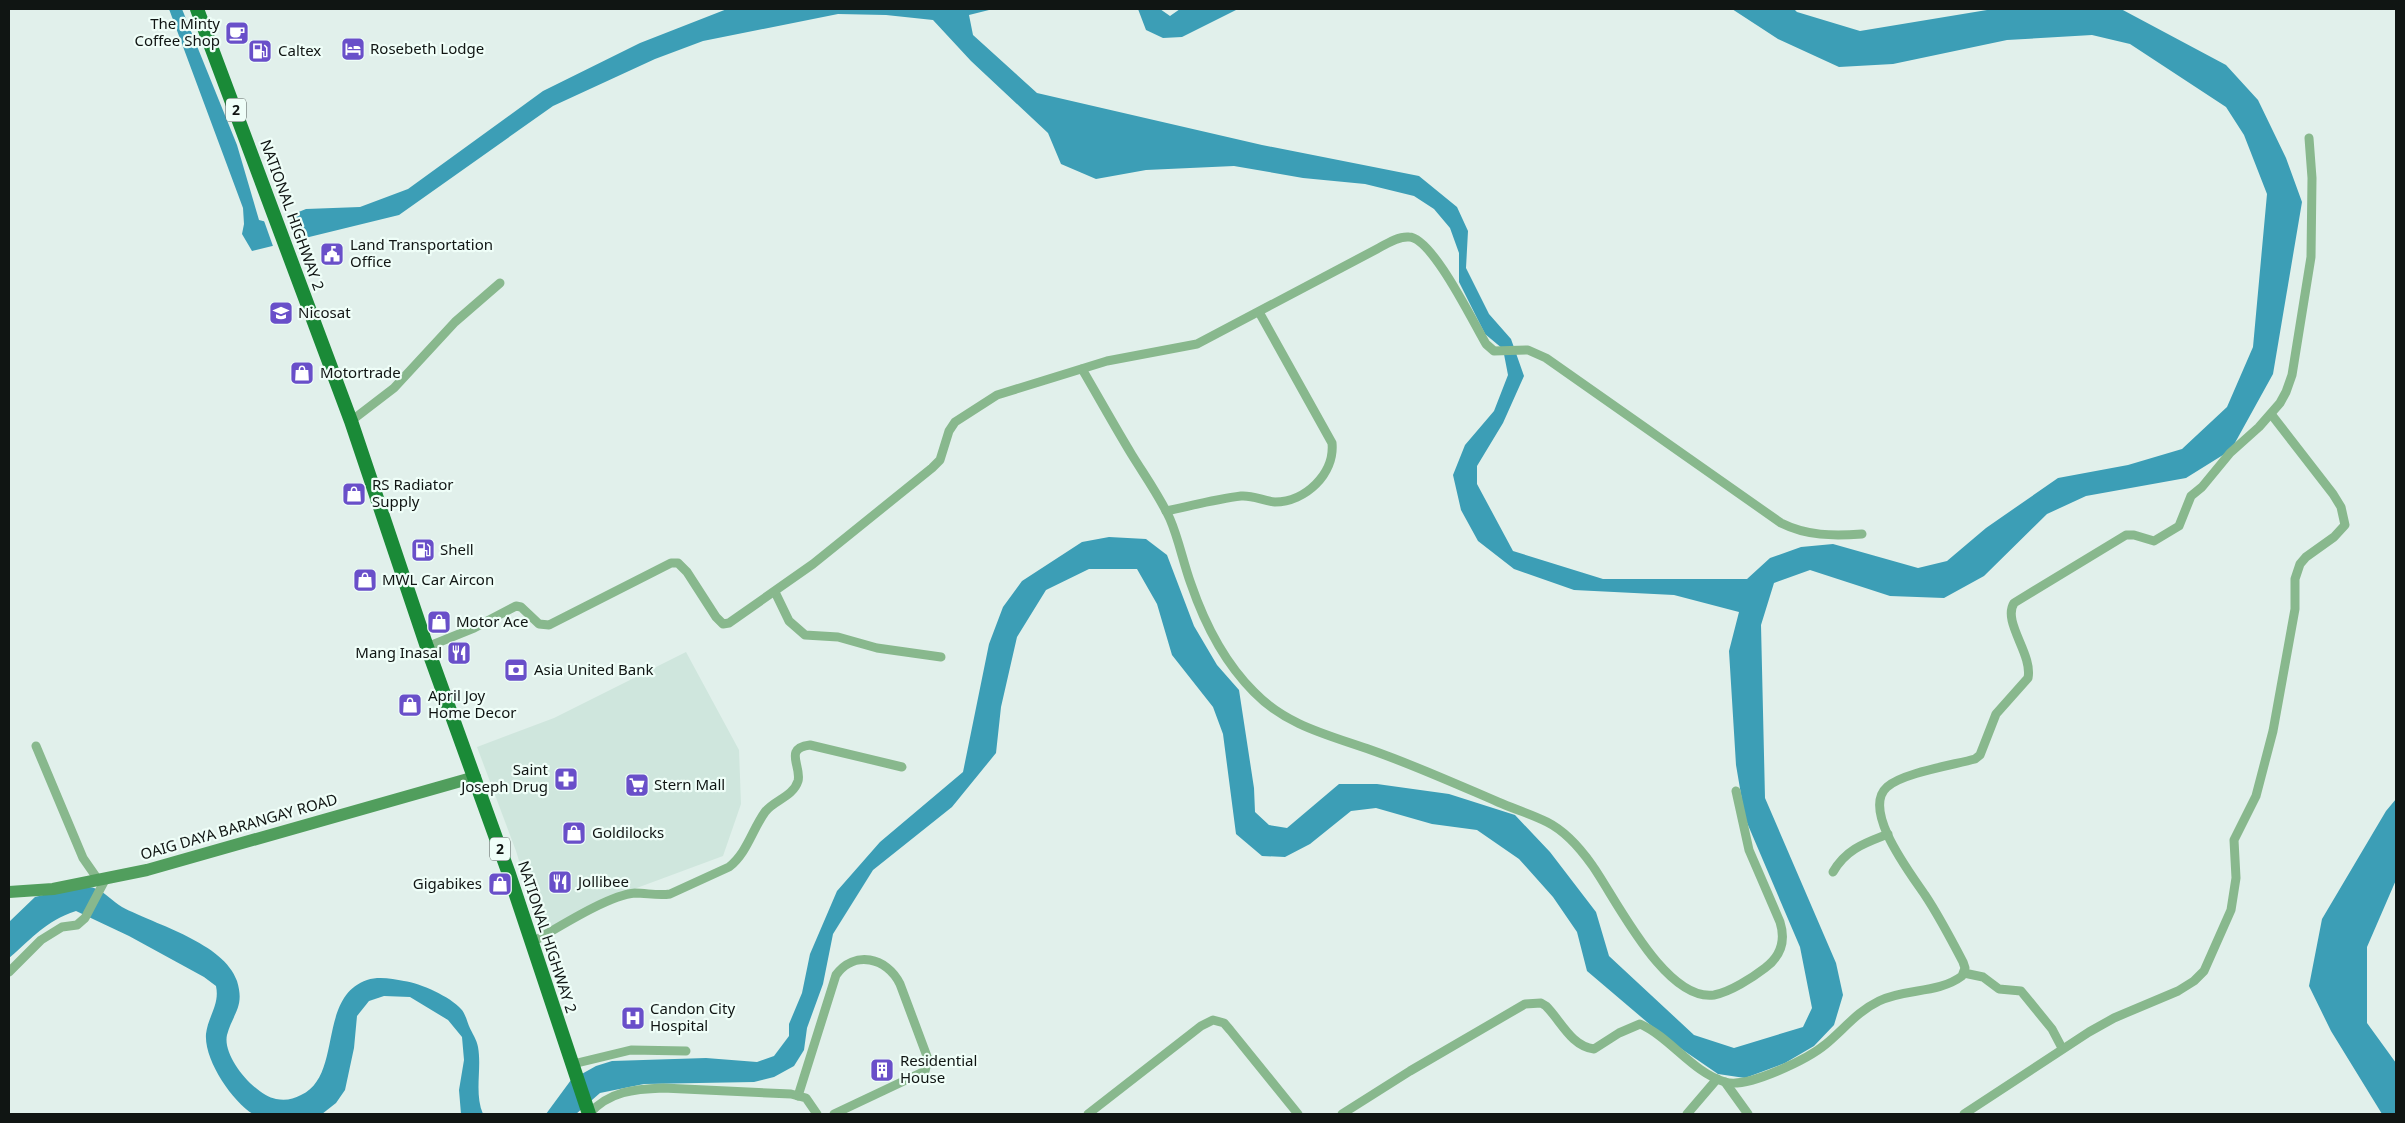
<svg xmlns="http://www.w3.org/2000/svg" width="2405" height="1123" viewBox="0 0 2405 1123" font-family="'Noto Sans',sans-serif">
<rect width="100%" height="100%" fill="#e1f0eb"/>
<g fill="#cfe6dd">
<path d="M284,301L292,315L279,323L269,311Z"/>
<path d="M686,652L739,750L741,804L723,856L634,889L541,931L516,851L477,747L554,718Z"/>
</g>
<g fill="#3c9eb6">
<path d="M169,9H182L237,145L259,220L271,223L306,209L360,207L408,189L543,91L640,43L727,9H993L969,15L973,35L1037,93L1262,145L1419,176L1457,207L1468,231L1466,268L1489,314L1511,339L1524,376L1503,423L1477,466V484L1513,551L1603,579H1747L1770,558L1801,547L1833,544L1918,568L1947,561L1986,528L2058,478L2128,465L2182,449L2227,407L2253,347L2267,194L2244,135L2226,107L2130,44L2092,35L2007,40L1893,64L1839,67L1778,39L1732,9H1794L1797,12L1860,31L1993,9H2121L2226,65L2258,100L2286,158L2302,202L2273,374L2231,450L2186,478L2086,496L2047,514L1984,576L1944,598L1890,596L1810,570L1774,583L1761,625L1765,798L1836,963L1843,995L1834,1025L1814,1046L1785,1063L1745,1078L1718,1074L1667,1039L1587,971L1577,932L1553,897L1519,859L1477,830L1432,824L1376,808L1351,811L1310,844L1285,857L1262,856L1236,834L1223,734L1213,707L1172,655L1157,604L1137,569H1089L1046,590L1017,637L1001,707L996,753L952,807L873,870L833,934L823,984L807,1028L804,1050L794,1066L774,1077L754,1082L644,1084L600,1093L576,1114H546L571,1080L596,1066L612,1061L706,1058L757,1062L774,1056L789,1036V1024L802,993L810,954L837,891L880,842L963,772L989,644L1003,607L1022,581L1082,542L1109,537L1146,539L1167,555L1194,626L1217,665L1239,690L1254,788L1255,812L1269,825L1287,828L1339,784H1377L1449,794L1515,815L1550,852L1596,912L1609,956L1694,1035L1734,1048L1803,1027L1812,1008L1800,947L1745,818L1736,765L1729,651L1739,612L1674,595L1574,590L1514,569L1478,541L1461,510L1453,475L1465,445L1494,411L1508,375L1503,349L1485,334L1459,282V253L1450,228L1434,209L1414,196L1365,184L1303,178L1234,166L1146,170L1096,179L1061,164L1048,133L971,61L933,20L886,15L838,14L703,41L655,59L553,106L399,215L252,251L242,234L244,224L243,208Z"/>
<path d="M1138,9H1160L1170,16L1180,9H1238L1182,37L1163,38L1146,30Z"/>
<path d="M2396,799V880L2367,947V1023L2396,1063V1114H2382L2331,1031L2309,986L2322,919L2386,811Z"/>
<path d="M72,888C78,888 88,886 94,888C104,891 113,902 122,907C156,925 224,943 237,981C245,1007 233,1013 227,1035C222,1057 255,1095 276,1099C286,1101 293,1099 301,1095C343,1076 317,997 367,980C379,976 393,979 404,981C420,983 451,997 461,1009C465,1013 467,1021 469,1026C472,1033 477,1040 478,1047C482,1069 474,1093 483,1114H461L459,1090L464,1060L462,1037L448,1020L410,997L384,996L369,1001L357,1016L354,1048L345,1090L336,1103L322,1114H253C232,1101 204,1060 206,1034C208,1016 220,1005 216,986L204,977L129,936L76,911C44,922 34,937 9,958V922L35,897Z"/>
</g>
<path fill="#e1f0eb" d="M289,213L299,241L274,249L263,218L271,220Z"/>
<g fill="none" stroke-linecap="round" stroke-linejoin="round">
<g stroke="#88b88d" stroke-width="9">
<path d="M1082,369C1099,398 1115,427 1132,455C1145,476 1160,497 1170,519C1179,540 1183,562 1191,584C1204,622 1225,663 1254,692C1287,726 1329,735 1371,750C1414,765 1456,784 1498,802C1514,809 1531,814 1547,822C1565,831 1580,848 1592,865C1615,897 1665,1002 1714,995C1730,992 1752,978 1765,968C1781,956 1786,941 1780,922L1749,850L1736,791"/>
<path d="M351,421L394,388L455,322L500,283"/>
<path d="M1166,511C1190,506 1216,499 1241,496C1253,495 1263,501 1275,502C1305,502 1335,474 1332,443L1259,312"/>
<path d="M775,592L789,621L805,635L838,637L877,648L941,657"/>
<path d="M427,647L474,628L516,606L521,607L539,624L549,625L671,563H678L687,572L716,617L723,624L729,623L813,564L932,468L940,460L949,431L955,422L997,395L1107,361L1197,344L1377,249C1386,244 1398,236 1409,237C1432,237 1474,324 1486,344L1494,351L1528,350L1546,358L1781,523C1807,536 1833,536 1862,534"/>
<path d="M36,746L83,858L99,881"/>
<path d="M1833,872C1846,849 1865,843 1888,834"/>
<path d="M531,943C556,929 608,895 635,893C647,893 658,896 670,894L729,867C747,853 752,830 765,812C774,800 793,797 798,781C802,767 783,748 810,745L902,767"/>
<path d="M9,972L41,940L62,927L77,925L85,918L105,880"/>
<path d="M1964,973L1983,977L1999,989L2021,991L2052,1029L2062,1048"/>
<path d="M573,1064L631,1050L686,1051"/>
<path d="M1725,1082L1748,1114"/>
<path d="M798,1096L836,975C854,950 887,957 900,984L928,1059L925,1071L834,1114"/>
<path d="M589,1114C609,1091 635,1089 663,1088L791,1094L806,1098L817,1114"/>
<path d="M1088,1114L1201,1026L1213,1020L1224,1023L1230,1030L1298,1114"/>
<path d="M1342,1114L1410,1071L1525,1004L1541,1003L1546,1006C1561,1021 1571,1046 1594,1049L1619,1033L1640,1024C1671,1038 1692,1072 1725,1082C1747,1089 1808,1059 1826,1044C1844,1029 1858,1011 1879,1001C1905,988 1938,994 1962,976L1965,968L1963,962C1951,939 1939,916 1925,895C1911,874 1861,810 1887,787C1902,773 1953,765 1975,759L1980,755L1996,714L2028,678C2033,654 2002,622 2014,603L2126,535H2134L2154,541L2179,526L2191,496L2202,487L2230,453L2259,427L2280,403L2286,392L2292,375L2311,257L2312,178L2309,138"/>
<path d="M1687,1114L1717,1079"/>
<path d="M1964,1114L2089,1032L2114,1018L2178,991L2194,981L2204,971L2231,910L2236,878L2234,840L2256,796L2273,731L2295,609V579L2300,564L2306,557L2334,537L2345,525L2341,507L2333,494L2271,414"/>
</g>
<path stroke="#519e5d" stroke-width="12" d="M9,892L53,889L147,870L475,777"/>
<path stroke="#1a8a37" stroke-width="14" d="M197,9L351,421L427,647L509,874L589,1114"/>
</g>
<defs>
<g id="cafe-square" transform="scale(1.25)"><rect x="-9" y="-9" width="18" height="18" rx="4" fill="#694fc9" stroke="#effef8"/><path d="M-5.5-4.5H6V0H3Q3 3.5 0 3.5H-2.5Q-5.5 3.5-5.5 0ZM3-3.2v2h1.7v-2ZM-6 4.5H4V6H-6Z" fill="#fff"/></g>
<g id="hotel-square" transform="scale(1.25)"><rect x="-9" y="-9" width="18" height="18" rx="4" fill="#694fc9" stroke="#effef8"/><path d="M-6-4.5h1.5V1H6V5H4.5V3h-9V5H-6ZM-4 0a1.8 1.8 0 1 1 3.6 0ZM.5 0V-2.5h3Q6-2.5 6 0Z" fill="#fff"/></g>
<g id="fuel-square" transform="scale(1.25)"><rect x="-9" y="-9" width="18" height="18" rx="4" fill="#694fc9" stroke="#effef8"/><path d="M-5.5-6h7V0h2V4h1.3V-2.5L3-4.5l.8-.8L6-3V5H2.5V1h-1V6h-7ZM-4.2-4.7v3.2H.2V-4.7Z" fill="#fff"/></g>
<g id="civic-square" transform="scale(1.25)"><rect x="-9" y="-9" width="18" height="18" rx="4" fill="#694fc9" stroke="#effef8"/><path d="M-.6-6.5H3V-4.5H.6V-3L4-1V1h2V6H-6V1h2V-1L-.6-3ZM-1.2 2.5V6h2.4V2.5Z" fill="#fff"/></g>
<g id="school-square" transform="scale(1.25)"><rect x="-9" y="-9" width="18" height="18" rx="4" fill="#694fc9" stroke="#effef8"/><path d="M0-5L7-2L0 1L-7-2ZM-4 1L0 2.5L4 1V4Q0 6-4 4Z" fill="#fff"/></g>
<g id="shop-square" transform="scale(1.25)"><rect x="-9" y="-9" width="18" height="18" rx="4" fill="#694fc9" stroke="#effef8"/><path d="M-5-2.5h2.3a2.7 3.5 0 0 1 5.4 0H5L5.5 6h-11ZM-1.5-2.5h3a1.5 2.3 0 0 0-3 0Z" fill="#fff"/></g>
<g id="restaurant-square" transform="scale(1.25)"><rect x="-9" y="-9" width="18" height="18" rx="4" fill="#694fc9" stroke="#effef8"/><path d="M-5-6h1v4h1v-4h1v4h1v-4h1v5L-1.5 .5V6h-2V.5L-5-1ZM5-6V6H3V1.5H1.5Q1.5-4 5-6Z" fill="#fff"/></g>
<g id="bank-square" transform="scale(1.25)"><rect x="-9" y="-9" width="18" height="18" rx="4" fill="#694fc9" stroke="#effef8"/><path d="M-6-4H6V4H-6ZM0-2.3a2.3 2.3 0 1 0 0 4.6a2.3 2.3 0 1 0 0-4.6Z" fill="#fff"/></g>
<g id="pharmacy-square" transform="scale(1.25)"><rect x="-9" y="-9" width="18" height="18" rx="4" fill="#694fc9" stroke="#effef8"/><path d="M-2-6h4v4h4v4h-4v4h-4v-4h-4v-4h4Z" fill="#fff"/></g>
<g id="supermarket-square" transform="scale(1.25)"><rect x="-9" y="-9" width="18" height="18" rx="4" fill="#694fc9" stroke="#effef8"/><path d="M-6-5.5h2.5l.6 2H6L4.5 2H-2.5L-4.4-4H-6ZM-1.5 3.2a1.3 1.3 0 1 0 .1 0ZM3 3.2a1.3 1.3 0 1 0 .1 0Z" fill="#fff"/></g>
<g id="hospital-square" transform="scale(1.25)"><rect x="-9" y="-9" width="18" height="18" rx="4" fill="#694fc9" stroke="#effef8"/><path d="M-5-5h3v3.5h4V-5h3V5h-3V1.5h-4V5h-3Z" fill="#fff"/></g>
<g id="building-square" transform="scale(1.25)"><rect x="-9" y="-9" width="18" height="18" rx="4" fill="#694fc9" stroke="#effef8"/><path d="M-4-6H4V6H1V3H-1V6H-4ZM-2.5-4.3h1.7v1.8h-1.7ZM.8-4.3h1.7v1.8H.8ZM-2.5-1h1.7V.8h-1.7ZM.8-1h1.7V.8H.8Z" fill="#fff"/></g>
</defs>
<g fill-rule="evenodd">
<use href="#cafe-square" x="237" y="33"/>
<use href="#hotel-square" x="353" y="49"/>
<use href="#fuel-square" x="260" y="51"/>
<use href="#civic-square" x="332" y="254"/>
<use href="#school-square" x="281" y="313"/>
<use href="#shop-square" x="302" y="373"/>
<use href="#shop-square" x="354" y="494"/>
<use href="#fuel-square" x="423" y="550"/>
<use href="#shop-square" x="365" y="580"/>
<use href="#shop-square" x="439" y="622"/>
<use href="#restaurant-square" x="459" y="653"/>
<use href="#bank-square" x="516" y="670"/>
<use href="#shop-square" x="410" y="705"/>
<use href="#pharmacy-square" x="566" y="779"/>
<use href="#supermarket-square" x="637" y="785"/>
<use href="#shop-square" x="574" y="833"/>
<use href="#restaurant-square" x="560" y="882"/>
<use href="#shop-square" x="500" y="884"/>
<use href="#hospital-square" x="633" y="1018"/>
<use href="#building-square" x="882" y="1070"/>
</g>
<g text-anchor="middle" stroke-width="4.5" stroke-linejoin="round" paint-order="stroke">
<g fill="#effef8" stroke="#535b58" stroke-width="1">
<rect x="226" y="98.5" width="20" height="23" rx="4"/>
<rect x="490" y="837.5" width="20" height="23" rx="4"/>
</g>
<g font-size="14" font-weight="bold" fill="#101513">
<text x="236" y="115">2</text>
<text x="500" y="854">2</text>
</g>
<g font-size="15" fill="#101513" stroke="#effef8" text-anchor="start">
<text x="220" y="29" text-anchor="end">The Minty<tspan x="220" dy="17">Coffee Shop</tspan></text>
<text x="370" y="54">Rosebeth Lodge</text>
<text x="278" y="56">Caltex</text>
<text x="350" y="250">Land Transportation<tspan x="350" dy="17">Office</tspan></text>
<text x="298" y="318">Nicosat</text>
<text x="320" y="378">Motortrade</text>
<text x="372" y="490">RS Radiator<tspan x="372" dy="17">Supply</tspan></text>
<text x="440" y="555">Shell</text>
<text x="382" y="585">MWL Car Aircon</text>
<text x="456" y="627">Motor Ace</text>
<text x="442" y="658" text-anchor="end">Mang Inasal</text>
<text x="534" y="675">Asia United Bank</text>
<text x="428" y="701">April Joy<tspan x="428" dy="17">Home Decor</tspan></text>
<text x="548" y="775" text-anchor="end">Saint<tspan x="548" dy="17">Joseph Drug</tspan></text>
<text x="654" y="790">Stern Mall</text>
<text x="592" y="838">Goldilocks</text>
<text x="578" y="887">Jollibee</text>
<text x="482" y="889" text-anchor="end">Gigabikes</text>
<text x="650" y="1014">Candon City<tspan x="650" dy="17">Hospital</tspan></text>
<text x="900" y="1066">Residential<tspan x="900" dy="17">House</tspan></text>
</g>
<g font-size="15" fill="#101513" stroke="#effef8">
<text transform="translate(292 215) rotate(70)" y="5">NATIONAL HIGHWAY 2</text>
<text transform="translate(239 827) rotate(-16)" y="5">OAIG DAYA BARANGAY ROAD</text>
<text transform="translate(547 937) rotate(72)" y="5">NATIONAL HIGHWAY 2</text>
</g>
</g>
<rect width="2405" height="1123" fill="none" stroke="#101513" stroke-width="20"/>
</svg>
